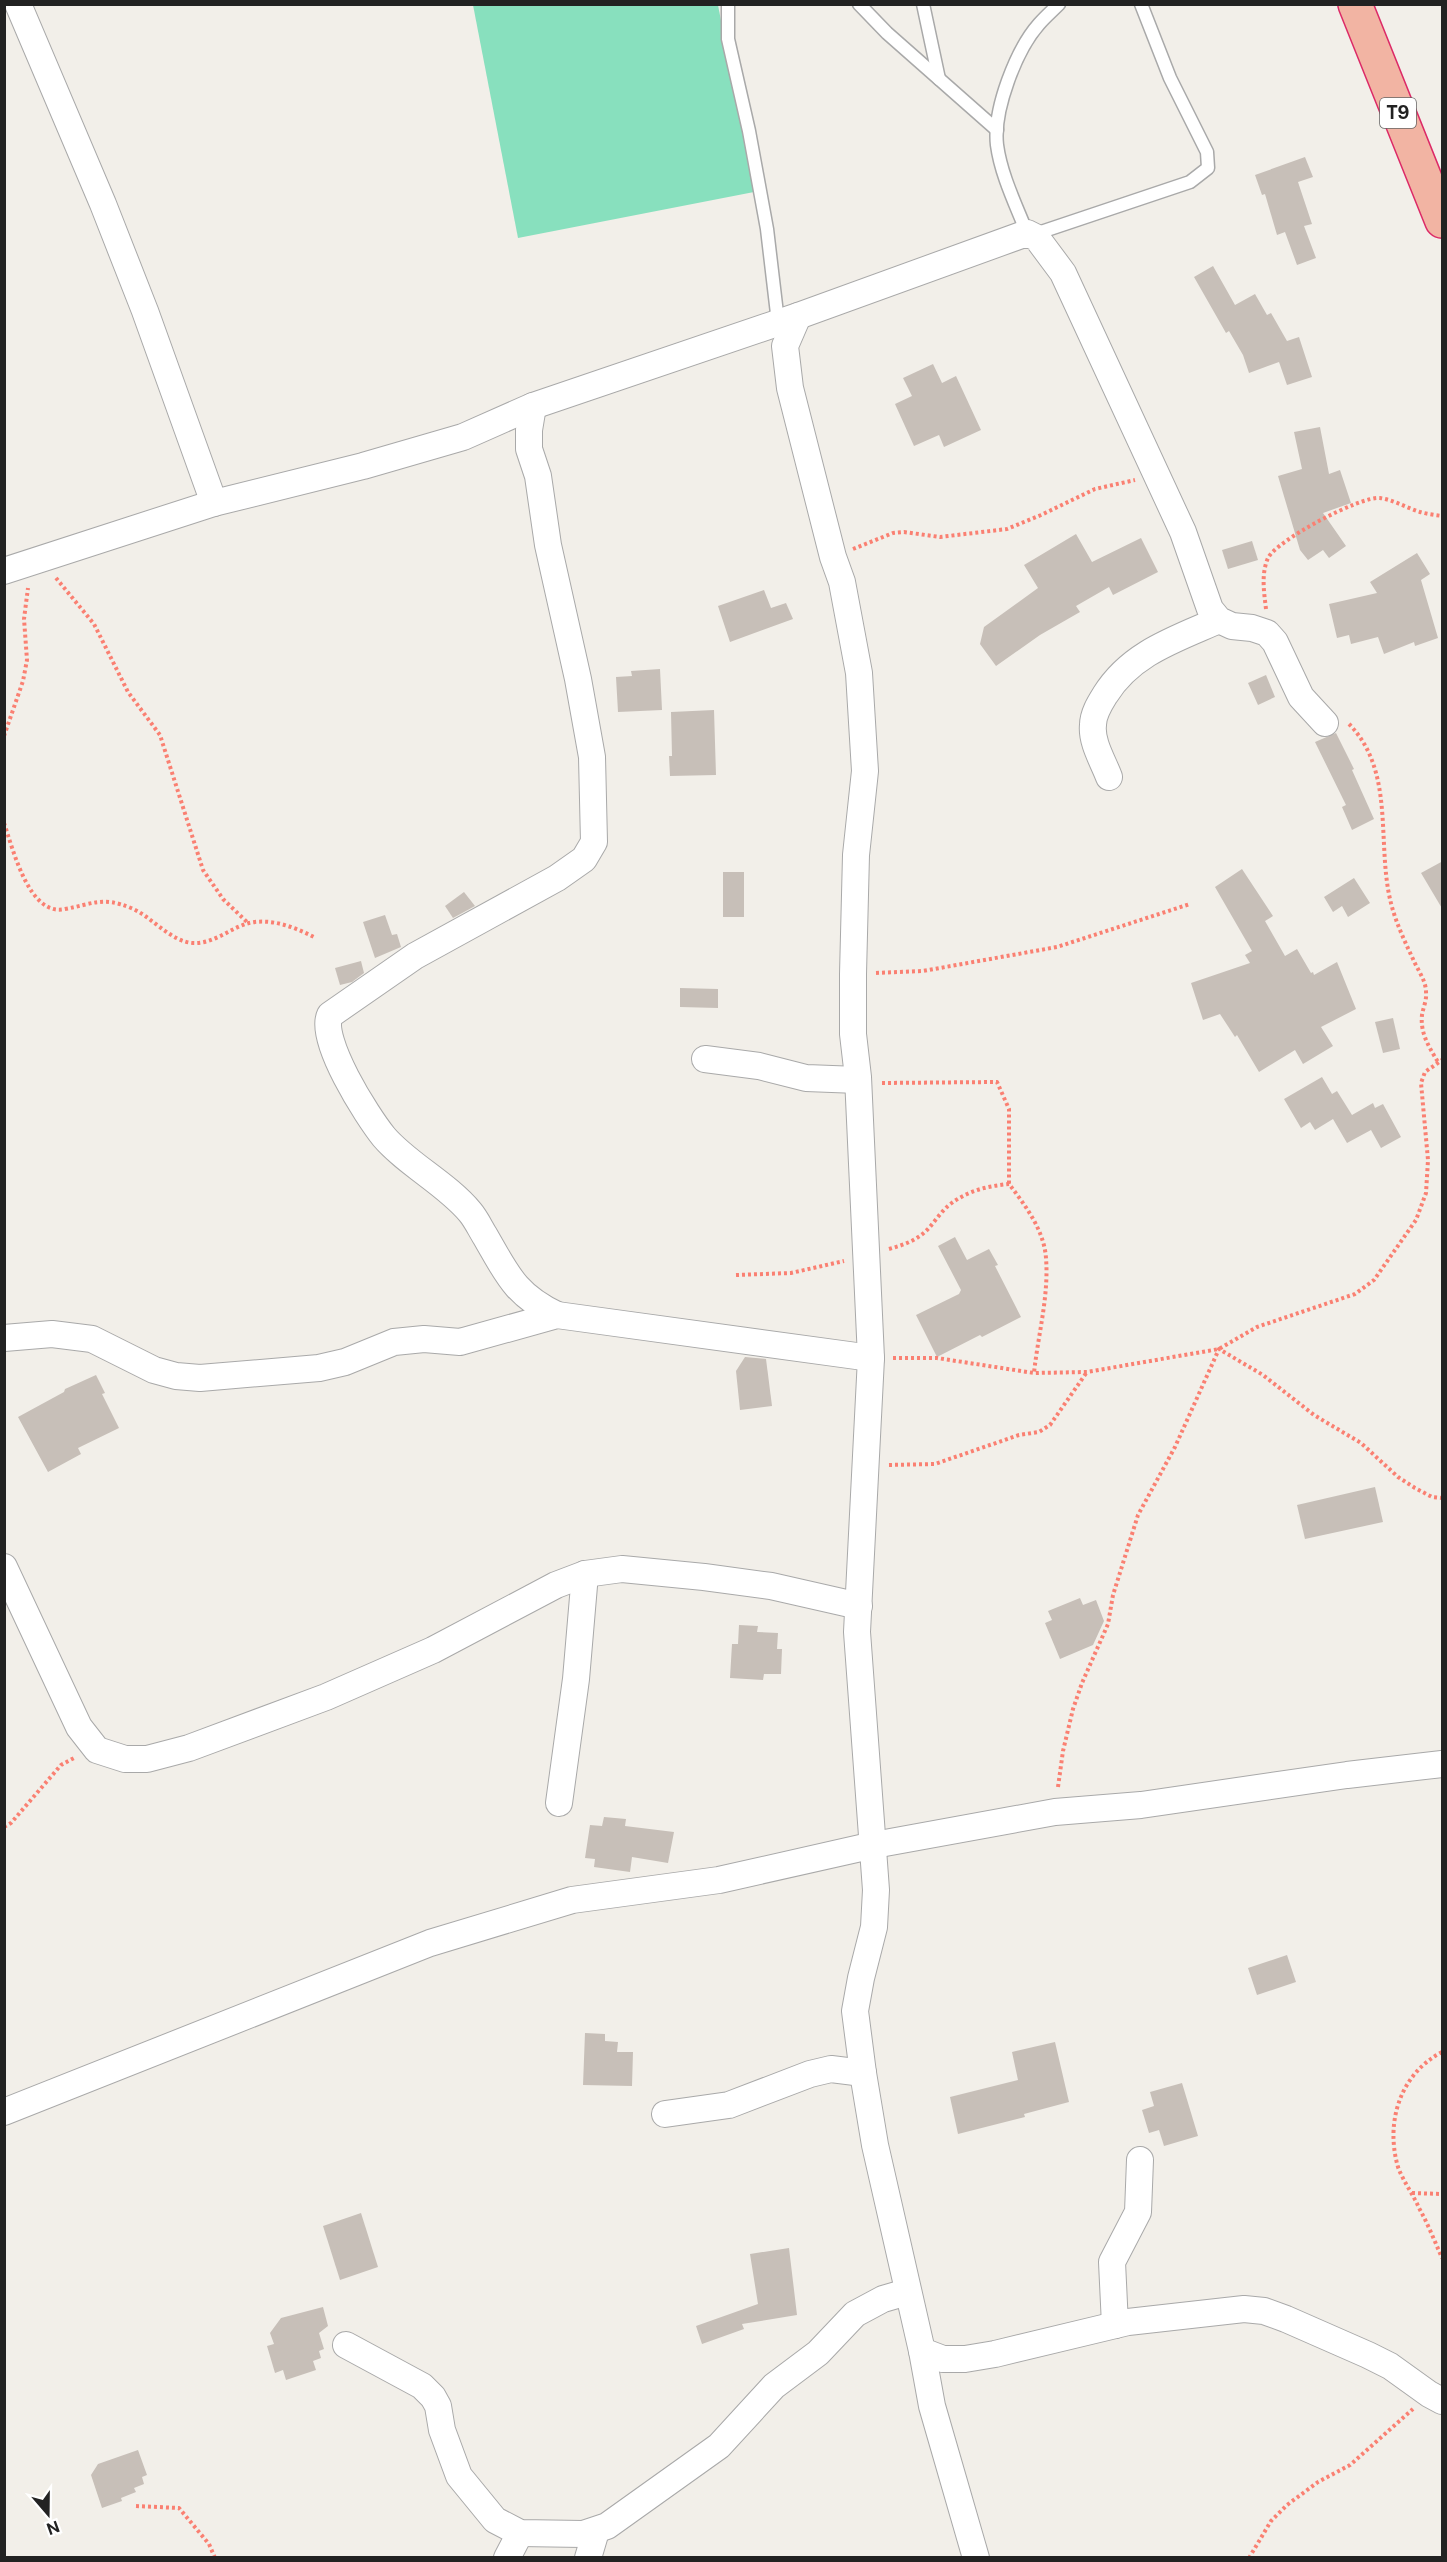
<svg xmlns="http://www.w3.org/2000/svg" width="1447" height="2562" viewBox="0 0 1447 2562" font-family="'Public Sans',sans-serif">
<rect width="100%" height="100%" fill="#f2efe9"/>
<path fill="#88e0be" d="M473,5H718L754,192L518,238Z"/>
<g fill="#c7bfb8">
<path d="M1305,157L1313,177L1298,182L1312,224L1304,226L1316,258L1297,265L1285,232L1277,235L1265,194L1262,195L1255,175Z"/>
<path d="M1213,266L1235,305L1255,294L1267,315L1271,313L1287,341L1299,337L1312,377L1287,385L1279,362L1249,373L1243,355L1229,331L1226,333L1194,277Z"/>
<path d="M933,364L942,383L956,376L981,430L944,447L939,435L914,446L895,404L912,396L903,378Z"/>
<path d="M1320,427L1329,474L1340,470L1351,503L1323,513L1346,546L1329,558L1323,550L1308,560L1300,550L1278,476L1302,469L1294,432Z"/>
<path d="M1076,534L1092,562L1141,538L1158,572L1113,595L1109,587L1076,606L1080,612L1040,635L996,666L980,644L984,627L1038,588L1024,565Z"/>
<path d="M1252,541L1258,560L1228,569L1222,550Z"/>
<path d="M1417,553L1430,574L1421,580L1438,638L1415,646L1414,642L1384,654L1378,637L1351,644L1349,635L1337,638L1329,604L1377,593L1370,582Z"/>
<path d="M764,590L771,608L786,603L793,619L730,642L718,606Z"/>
<path d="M660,669L662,710L618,712L616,677L632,676L631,671Z"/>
<path d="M1266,675L1275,697L1258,705L1248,683Z"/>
<path d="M714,710L716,775L670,776L669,756H672L671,712Z"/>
<path d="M1336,733L1354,769L1352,770L1374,819L1352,830L1342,807L1346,805L1315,742Z"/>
<path d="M1443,861V910L1421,873Z"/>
<path d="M1242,869L1273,916L1265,921L1285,956L1297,949L1311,973L1313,972L1314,975L1337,962L1356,1009L1321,1027L1333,1046L1303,1064L1295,1050L1259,1072L1237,1035L1235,1037L1220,1014L1203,1020L1191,983L1250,963L1245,955L1252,951L1215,887Z"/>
<rect x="723" y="872" width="21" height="45"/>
<path d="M1354,878L1370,903L1348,917L1342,906L1333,912L1324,897Z"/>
<path d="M464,892L475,906L453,918L445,906Z"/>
<path d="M385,915L392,935L397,934L401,947L375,958L363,922Z"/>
<path d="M361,961L364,973L352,982L340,985L335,968Z"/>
<path d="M680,988L718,989V1008L680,1007Z"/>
<path d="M1393,1018L1400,1049L1383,1053L1375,1022Z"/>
<path d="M1322,1077L1332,1094L1337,1091L1352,1115L1373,1103L1375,1108L1383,1104L1401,1137L1381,1148L1371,1130L1347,1143L1333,1119L1315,1130L1310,1122L1301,1128L1284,1099Z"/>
<path d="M955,1237L967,1260L989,1249L998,1265L995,1266L1021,1317L982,1337L980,1335L937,1357L916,1315L959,1294L961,1290L938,1246Z"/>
<path d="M745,1357L766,1359L772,1406L740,1410L736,1371Z"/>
<path d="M96,1375L105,1393L102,1394L119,1428L78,1448L81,1454L48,1472L18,1417L64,1392L65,1389Z"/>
<path d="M1375,1487L1383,1522L1305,1539L1297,1505Z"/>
<path d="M1080,1598L1083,1605L1096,1600L1104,1621L1093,1645L1060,1659L1045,1623L1052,1620L1048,1611Z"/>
<path d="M739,1625L758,1626L757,1632L778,1633L777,1649H782L781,1674H764L763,1680L730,1678L732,1644H738Z"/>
<path d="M604,1817L626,1819L625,1826L674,1832L668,1863L632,1857L630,1872L594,1867L595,1859L585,1858L590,1825L602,1826Z"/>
<path d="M1287,1955L1296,1982L1257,1995L1248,1968Z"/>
<path d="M585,2033L605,2034V2041L618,2042L617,2052H633L632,2086L583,2085Z"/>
<path d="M1055,2042L1069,2102L1024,2114L1025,2117L958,2134L950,2097L1018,2080L1012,2052Z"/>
<path d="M1182,2083L1198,2136L1164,2146L1159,2130L1149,2133L1142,2110L1154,2106L1150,2092Z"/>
<path d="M361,2213L378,2267L340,2280L323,2226Z"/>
<path d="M789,2248L797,2315L742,2324L744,2329L702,2344L696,2326L758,2304L750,2254Z"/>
<path d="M323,2307L328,2326L319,2333L324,2349L319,2351L321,2358L313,2361L316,2370L286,2380L283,2370L275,2373L267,2346L274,2344L270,2333L281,2318Z"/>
<path d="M138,2450L147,2475L142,2477L144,2484L134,2488L136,2492L121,2498L122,2501L102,2508L91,2475L98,2464Z"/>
</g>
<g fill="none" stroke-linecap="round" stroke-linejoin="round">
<g stroke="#a9a9a9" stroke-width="15">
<g id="service">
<path d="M728,4V39L749,131L767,229L778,322"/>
<path d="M859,4L887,33L997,130"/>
<path d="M923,4L939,79"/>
<path d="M1027,233C1016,205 1001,175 997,145C993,110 1016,50 1039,24C1045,17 1052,11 1059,4"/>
<path d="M1032,235L1190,182L1208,168L1207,152L1170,78L1141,4"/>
</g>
</g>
<g stroke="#a9a9a9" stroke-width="28">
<g id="minor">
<path d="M18,4L103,204L145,311L214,503"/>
<path d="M798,316L785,346L790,388L833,557L842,582L859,673L865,771L856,855L853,974V1034L858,1077L871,1358L857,1632L876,1890L874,1927L861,1978L855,2011L863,2073L875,2145L922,2351L932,2406L976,2558"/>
<path d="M533,406L529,430V449L538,476L548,545L578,679L592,757L594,842L584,859L557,878L415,956L330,1015C318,1039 367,1116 384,1137C407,1164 447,1184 470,1212C476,1219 480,1228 485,1236C507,1274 515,1295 557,1315"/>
<path d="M4,571L214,503L363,466L463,437L533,406L798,316L1027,233L1037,238L1063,273L1183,532L1210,609L1219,620L1232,626L1252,628L1267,633L1275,642L1301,697L1325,723"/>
<path d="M1109,777C1103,761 1091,742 1093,725C1093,714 1100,703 1105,695C1131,653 1176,639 1219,620"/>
<path d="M705,1059L759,1066L806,1078L858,1080"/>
<path d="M4,1338L52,1334L92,1339L154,1370L176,1376L200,1378L319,1368L345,1362L394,1342L424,1339L460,1342L557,1315L871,1358"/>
<path d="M4,1567L79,1727L97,1750L125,1759H147L189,1748L326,1697L433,1650L556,1585L585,1574L622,1569L704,1577L771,1586L859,1606"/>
<path d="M559,1803L576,1679L585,1574"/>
<path d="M4,2112L430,1943L572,1900L719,1880L874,1845L1055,1812L1141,1805L1347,1775L1442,1764"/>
<path d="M665,2114L729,2105L810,2074L831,2069L863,2073"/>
<path d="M1115,2325L1112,2262L1138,2212L1140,2160"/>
<path d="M346,2345L422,2386L433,2397L438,2406L442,2430L459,2476L495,2520L520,2533L583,2534L607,2526L719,2446L774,2386L818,2353L855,2314L883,2299L907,2292"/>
<path d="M922,2351L943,2359H965L995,2354L1128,2322L1244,2309L1264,2311L1286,2319L1368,2355L1390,2366L1429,2394L1442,2401"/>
<path d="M507,2558L520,2533"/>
<path d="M588,2558L596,2531"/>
</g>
</g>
<g stroke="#dc2a67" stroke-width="36">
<path id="trunk" d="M1355,4L1442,221"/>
</g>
<g stroke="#fa8072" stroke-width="4" stroke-dasharray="3 3" stroke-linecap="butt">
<path d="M853,549L893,533L904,532L940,537L1007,529L1041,515L1095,489L1135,480"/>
<path d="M56,578L94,624L128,692L160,735L203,870L223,899L248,923"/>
<path d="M1266,609C1264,592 1261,574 1268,558C1277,540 1360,496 1380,498C1394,500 1407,508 1420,512C1427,514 1435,515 1442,516"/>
<path d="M1349,724C1397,773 1375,847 1392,907C1397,925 1405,942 1413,959C1417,969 1426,980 1426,992C1427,1000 1423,1008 1422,1015C1420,1033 1429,1047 1438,1062"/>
<path d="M4,736L23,681L27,660L24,619L28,588"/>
<path d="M4,823C13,849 29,917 65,909C93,904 102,896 131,908C151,916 171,942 193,943C214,944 230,928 249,923C271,918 294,927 314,937"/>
<path d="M876,973L923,971L1057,947L1190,904"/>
<path d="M882,1083L997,1082L1009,1109V1184"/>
<path d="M889,1249C903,1245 916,1241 927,1230C934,1223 940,1213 948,1206C966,1191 987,1186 1009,1184C1025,1205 1044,1230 1046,1258C1049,1296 1038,1335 1034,1373"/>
<path d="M736,1275L791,1273L844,1261"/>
<path d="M893,1358H937L1034,1373L1087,1372L1219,1349L1257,1327L1355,1294L1374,1280L1416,1220L1426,1193L1428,1160L1421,1083L1425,1072L1442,1060"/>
<path d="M889,1465L935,1464L1019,1435L1039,1432L1050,1425L1087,1372"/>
<path d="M1058,1787L1063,1751L1073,1709L1082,1683L1108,1624L1113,1595L1138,1515L1175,1447L1219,1349L1263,1375L1314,1415L1361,1443L1398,1477L1415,1488L1432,1497L1442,1498"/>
<path d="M4,1827L11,1823L61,1765L74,1758"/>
<path d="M1442,2052C1400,2074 1385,2122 1398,2167C1403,2181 1413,2194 1419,2208C1428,2224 1435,2242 1442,2258"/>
<path d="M1412,2193L1442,2194"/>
<path d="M136,2506L179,2508L209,2544L215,2558"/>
<path d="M1249,2558L1271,2521L1287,2505L1318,2482L1350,2465L1413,2409"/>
</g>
<use href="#service" stroke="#fff" stroke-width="12"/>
<use href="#minor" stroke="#fff" stroke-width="26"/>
<use href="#trunk" stroke="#f2b4a3" stroke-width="33"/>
</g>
<g text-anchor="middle" stroke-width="6" stroke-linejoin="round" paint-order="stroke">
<rect fill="#fff" stroke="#646464" stroke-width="1.5" x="1380" y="98" width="36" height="30" rx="4.5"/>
<g font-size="18" font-weight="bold" fill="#222">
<text x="1398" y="119">T9</text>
</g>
</g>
<rect width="1447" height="2562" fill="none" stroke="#222222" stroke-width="12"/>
<g transform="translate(48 2514) rotate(160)" stroke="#ffffff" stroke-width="4.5" paint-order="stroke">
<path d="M0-4.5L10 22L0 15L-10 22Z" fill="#222222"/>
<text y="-9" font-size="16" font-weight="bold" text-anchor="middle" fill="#222222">N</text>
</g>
</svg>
